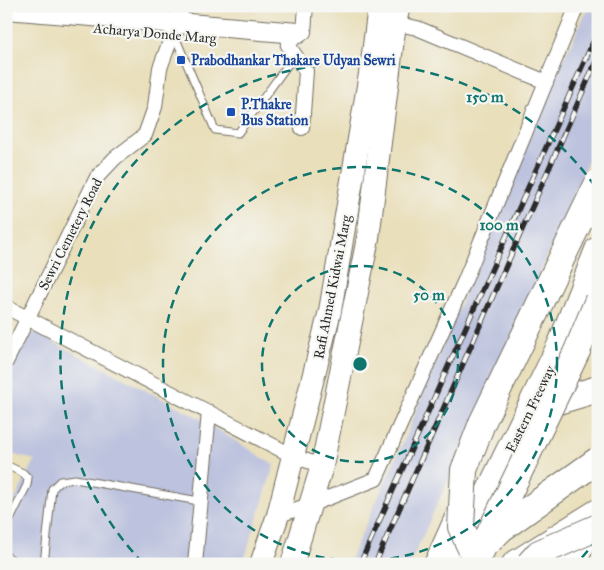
<svg xmlns="http://www.w3.org/2000/svg" width="604" height="570" viewBox="0 0 604 570" font-family="'IM FELL Great Primer',serif">
<rect width="100%" height="100%" fill="#f6f6f2"/>
<filter id="ink" filterUnits="userSpaceOnUse"><feTurbulence type="fractalNoise" baseFrequency=".02" numOctaves="2"/><feDisplacementMap in="SourceGraphic" scale="10" xChannelSelector="R" yChannelSelector="G"/><feConvolveMatrix kernelMatrix="1 2 1 2 8 2 1 2 1" color-interpolation-filters="sRGB"/></filter>
<filter id="wash" filterUnits="userSpaceOnUse"><feTurbulence type="fractalNoise" baseFrequency=".0096" numOctaves="4" result="noise"/><feDisplacementMap in="SourceGraphic" scale="20" xChannelSelector="R" yChannelSelector="G"/><feGaussianBlur stdDeviation="1.12" result="paint"/><feColorMatrix in="noise" values="0 0 0 0 0 0 0 0 0 0 0 0 0 0 0 0 0 1.4 0 .05"/><feComposite in="paint" operator="in"/></filter>
<g filter="url(#wash)">
<rect width="100%" height="100%" fill="#e9dfbb"/>
<g fill="#bdc3de">
<path d="M589,6H598V138L494,379L410,564H348L403,442L547,94Z"/>
<path d="M34,332L201,419L274,465L243,564H6V517L35,460L6,453V369Z"/>
</g>
</g>
<g filter="url(#ink)">
<g fill="none" stroke-linecap="round" stroke-linejoin="round">
<g stroke="#6e6a5d" stroke-width="9">
<g id="lane">
<path d="M174,34L215,130L238,133L289,63L288,51"/>
<path d="M6,465L23,473L28,478L27,485L6,528"/>
<path d="M6,556L19,564"/>
<path d="M44,564L52,489L60,481L75,479L199,501"/>
</g>
</g>
<g stroke="#6e6a5d" stroke-width="16">
<g id="street">
<path d="M389,22L417,28L546,82"/>
<path d="M302,128L306,71L288,45L298,33L304,32L306,6"/>
<path d="M6,307L293,456L322,466"/>
<path d="M6,362L97,177L115,158L145,135L155,107L160,68L183,6"/>
<path d="M278,515L310,505L376,479L465,280L577,6"/>
<path d="M195,564L209,412"/>
</g>
</g>
<g stroke="#6e6a5d" stroke-width="22">
<g id="secondary">
<path d="M6,9L298,33"/>
<path d="M434,564L460,506"/>
</g>
</g>
<g stroke="#6e6a5d" stroke-width="24">
<g id="primary">
<path d="M261,564L278,515L330,311L372,62L379,6"/>
<path d="M292,564L322,466L368,238L395,23L399,6"/>
</g>
</g>
<g stroke="#6e6a5d" stroke-width="28">
<g id="highway">
<path d="M548,404L598,389"/>
<path d="M454,564L561,344L598,250"/>
<path d="M515,564L598,512"/>
<path d="M571,564L596,519"/>
</g>
</g>
<use href="#lane" stroke="#fff" stroke-width="7"/>
<use href="#street" stroke="#fff" stroke-width="14"/>
<use href="#secondary" stroke="#fff" stroke-width="20"/>
<use href="#primary" stroke="#fff" stroke-width="22"/>
<use href="#highway" stroke="#fff" stroke-width="26"/>
<g stroke="#2b2b2b" stroke-width="5.5">
<g id="rail">
<path d="M360,564L598,31"/>
<path d="M375,564L598,57"/>
</g>
</g>
<use href="#rail" stroke="#f6f6f2" stroke-width="4" stroke-dasharray="11" stroke-linecap="butt"/>
<g stroke="#6e6a5d" stroke-width="28" stroke-linecap="butt">
<g id="highway-bridge">
<path d="M490,540L501,529L598,460"/>
<path d="M475,564L577,351L598,300"/>
<path d="M478,564L461,527L464,470L482,423L598,183"/>
<path d="M529,564L539,553L598,527"/>
</g>
</g>
<use href="#highway-bridge" stroke="#fff" stroke-width="26"/>
</g>
</g>
<g fill="none" stroke="#0f766e" stroke-width="2.5" stroke-dasharray="9 6">
<circle cx="360" cy="364" r="98"/>
<circle cx="360" cy="364" r="197"/>
<path d="M597 539A295 295 0 0 1 577 563M143 563A295 295 0 1 1 597 189"/>
</g>
<g fill="#1a4fb4" stroke="#f6f6f2" stroke-width="2">
<rect x="176" y="55" width="10" height="10" rx="2.5"/>
<rect x="226" y="107" width="10" height="10" rx="2.5"/>
</g>
<g text-anchor="middle" stroke-width="4.5" stroke-linejoin="round" paint-order="stroke">
<g font-size="14" fill="#2b2b2b" stroke="#f6f6f2">
<text transform="translate(155 33) rotate(5)" y="5">Acharya Donde Marg</text>
<text transform="translate(70 234) rotate(-63)" y="5">Sewri Cemetery Road</text>
<text transform="translate(332 287) rotate(-79)" y="5">Rafi Ahmed Kidwai Marg</text>
<text transform="translate(530 409) rotate(-64)" y="5">Eastern Freeway</text>
</g>
<g font-size="14" font-weight="bold" fill="#164399" stroke="#f6f6f2" text-anchor="start">
<text x="191" y="65">Prabodhankar Thakare Udyan Sewri</text>
<text x="241" y="109">P.Thakre<tspan x="241" dy="16">Bus Station</tspan></text>
</g>
</g>
<circle cx="360" cy="364" r="8" fill="#0f766e" stroke="#f6f6f2" stroke-width="2.5"/>
<g font-size="15" text-anchor="middle" font-weight="bold" fill="#0f766e" stroke="#f6f6f2" stroke-width="4.5" stroke-linejoin="round" paint-order="stroke">
<text x="485" y="102">150 m</text>
<text x="499" y="230">100 m</text>
<text x="429" y="300">50 m</text>
</g>
<rect width="604" height="570" fill="none" stroke="#f6f6f2" stroke-width="25"/>
</svg>
